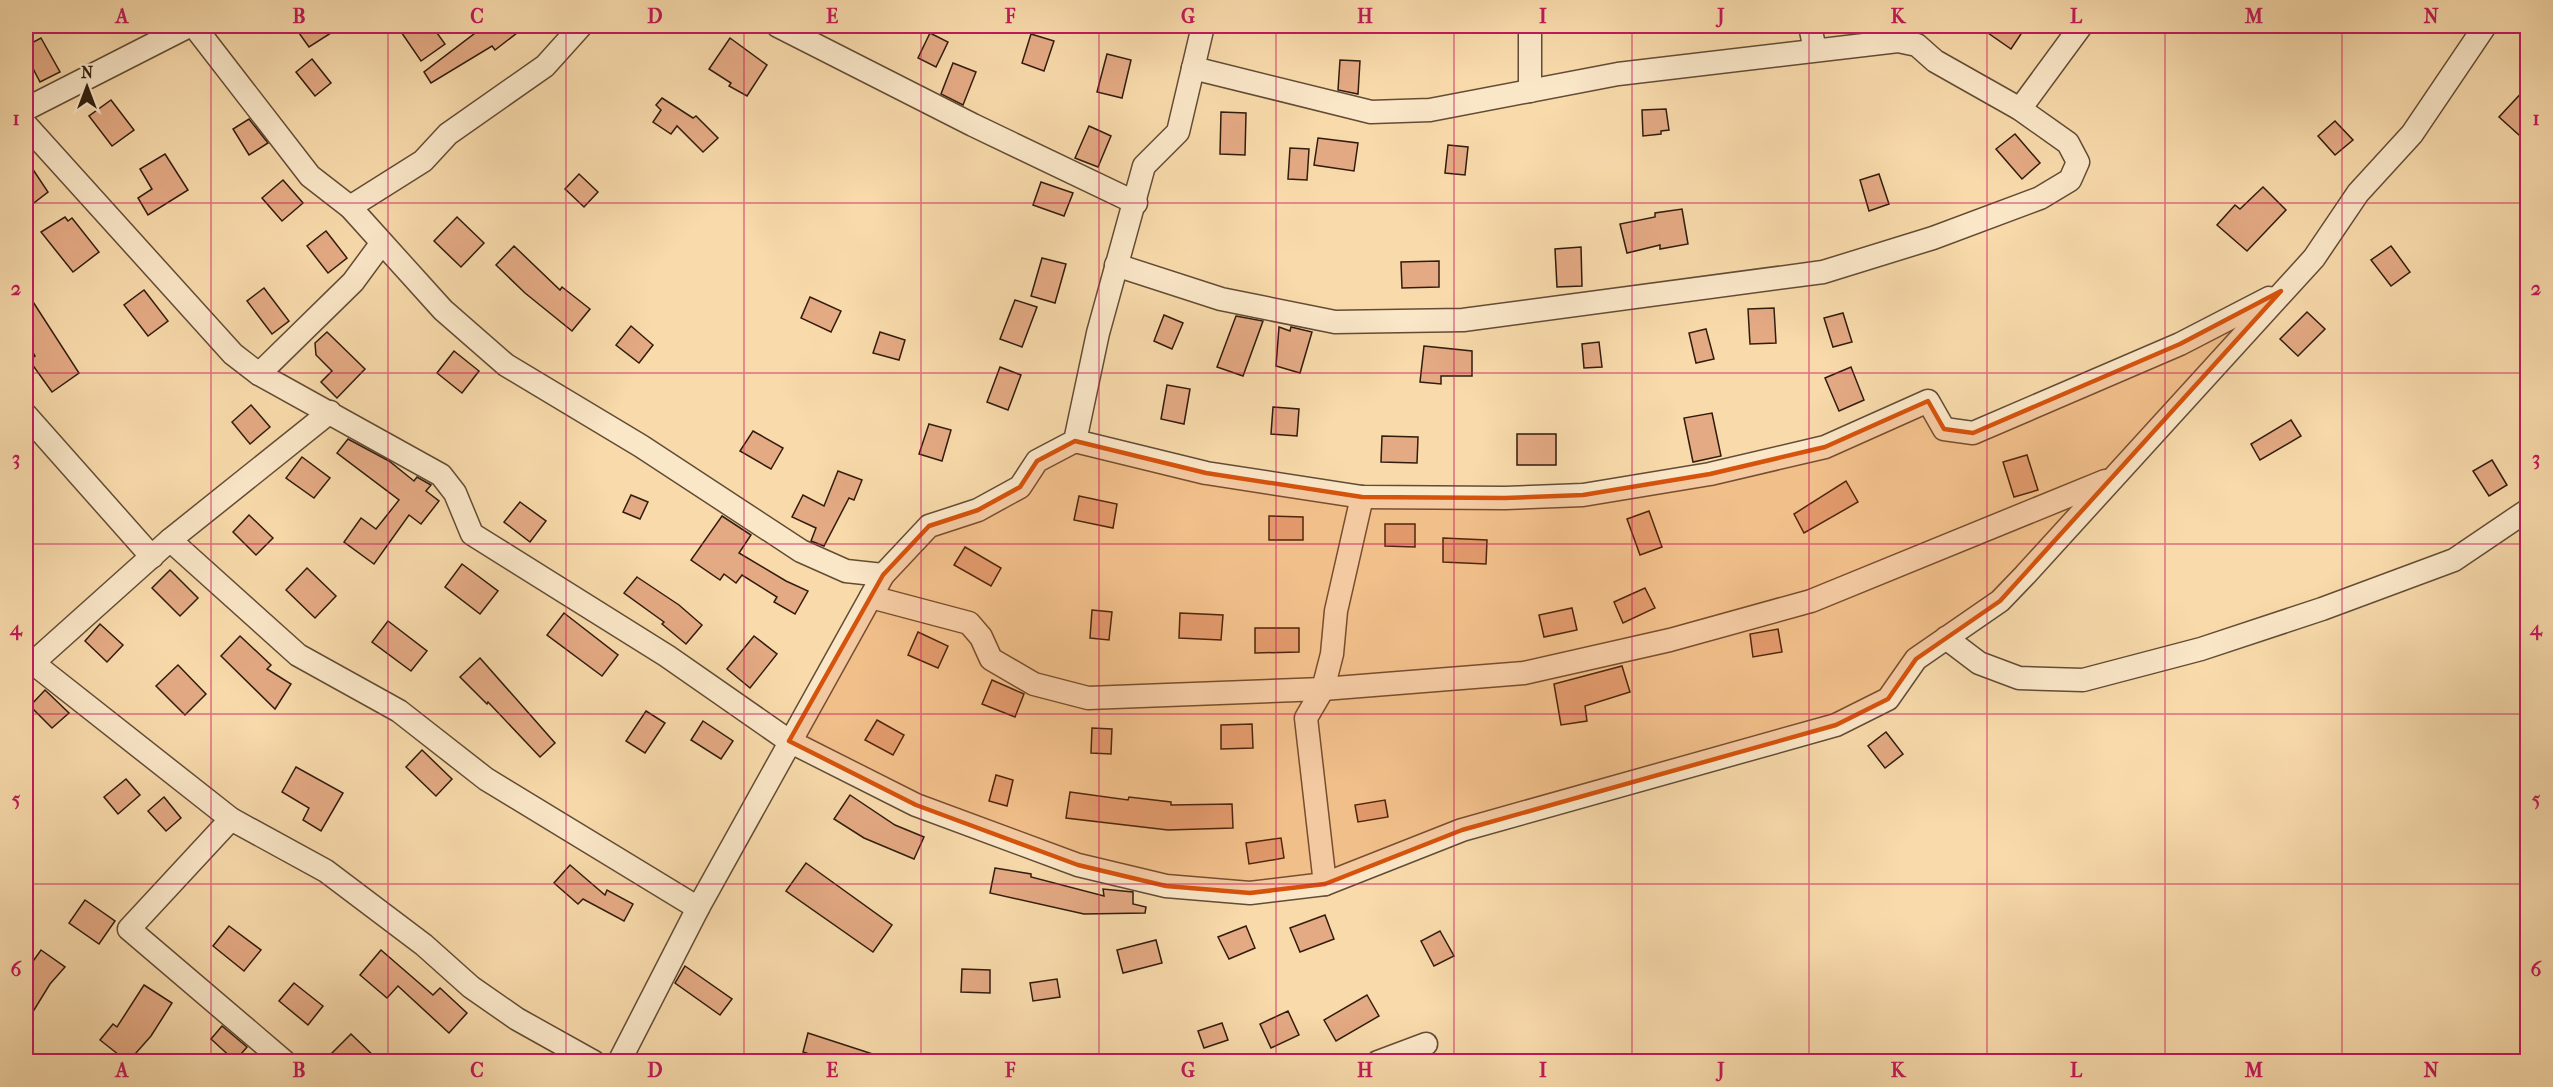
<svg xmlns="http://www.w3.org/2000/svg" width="2553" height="1087" viewBox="0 0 2553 1087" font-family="'IM FELL French Canon',serif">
<rect width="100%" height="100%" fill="#f8daab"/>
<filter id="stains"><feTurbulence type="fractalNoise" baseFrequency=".00333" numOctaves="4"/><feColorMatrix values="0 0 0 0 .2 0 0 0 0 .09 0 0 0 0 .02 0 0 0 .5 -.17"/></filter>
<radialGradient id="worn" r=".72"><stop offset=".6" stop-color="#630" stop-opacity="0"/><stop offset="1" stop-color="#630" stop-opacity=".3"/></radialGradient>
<g fill="#e4aa84" stroke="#311c0e" stroke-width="1.5">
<path d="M294,26H342L309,47Z"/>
<path d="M397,26H432L445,44L421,61Z"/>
<path d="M476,26H526L495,50L492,46L431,83L424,72L479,30Z"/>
<path d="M1978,26H2009L2021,34L2011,49Z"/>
<path d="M930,33L948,42L936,67L918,58Z"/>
<path d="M1031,34L1054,41L1044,71L1022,63Z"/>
<path d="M41,38L60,72L40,82L26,55V46Z"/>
<path d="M730,38L767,65L747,96L729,86L731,83L709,69Z"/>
<path d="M1107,54L1131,60L1122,98L1097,92Z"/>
<path d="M312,59L331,83L315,96L296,72Z"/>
<path d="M1340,60L1360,61L1358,94L1338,90Z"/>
<path d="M953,63L976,72L963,105L941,94Z"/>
<path d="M2528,86V143L2499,117Z"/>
<path d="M662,98L693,118L696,116L718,138L703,152L677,126L671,134L653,122L661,110L656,105Z"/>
<path d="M111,100L134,130L112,146L89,116Z"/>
<path d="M1666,109L1669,130L1661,131V134L1643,136L1642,110Z"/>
<path d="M1221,112L1246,113L1245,155L1220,154Z"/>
<path d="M249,119L268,143L249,155L233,129Z"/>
<path d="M2335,121L2353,140L2335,155L2318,136Z"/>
<path d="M1089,126L1111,136L1098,167L1075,158Z"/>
<path d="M2015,134L2040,163L2022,179L1996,149Z"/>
<path d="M1318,138L1358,143L1354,171L1314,165Z"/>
<path d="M1448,145L1468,147L1465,175L1445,173Z"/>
<path d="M1290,148L1309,149L1307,180L1288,179Z"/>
<path d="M165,154L188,190L148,215L138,198L152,189L140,169Z"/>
<path d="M26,159L48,192L26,209Z"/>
<path d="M579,174L598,192L584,207L565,189Z"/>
<path d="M1879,174L1889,204L1869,211L1860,180Z"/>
<path d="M283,180L303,203L282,221L262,198Z"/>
<path d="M1041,182L1073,193L1064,216L1033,205Z"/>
<path d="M2263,187L2286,210L2247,251L2217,225L2235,205L2240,209Z"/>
<path d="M1682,209L1688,244L1660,249V245L1627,253L1620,224L1655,217V213Z"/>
<path d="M65,217L68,221L72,218L99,252L73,272L41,232Z"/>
<path d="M457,217L484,243L461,267L434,241Z"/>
<path d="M326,231L347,258L328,273L307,246Z"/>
<path d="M514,246L560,290L562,287L590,309L572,331L525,293L496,265Z"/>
<path d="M2391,246L2410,272L2391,286L2371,260Z"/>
<path d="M1581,247L1582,286L1557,287L1555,249Z"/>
<path d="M1042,258L1066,264L1055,303L1031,296Z"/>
<path d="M1439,261V287L1402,288L1401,262Z"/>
<path d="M264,288L289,321L272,334L247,301Z"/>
<path d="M144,290L168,321L148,336L124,305Z"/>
<path d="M26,291L79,373L52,392L29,360L35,356L26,341Z"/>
<path d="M810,297L841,311L831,332L801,318Z"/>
<path d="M1015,300L1037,307L1022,347L1000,339Z"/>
<path d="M1774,308L1776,343L1750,344L1748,309Z"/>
<path d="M2307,312L2325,329L2298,356L2280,339Z"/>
<path d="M1843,313L1852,342L1833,347L1824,318Z"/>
<path d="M1164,315L1183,323L1172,349L1154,341Z"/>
<path d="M1236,316L1263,321L1243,376L1217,367Z"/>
<path d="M631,326L653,345L639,363L616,345Z"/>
<path d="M1279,327L1290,331L1291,327L1312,332L1300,373L1276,366Z"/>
<path d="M1706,329L1714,359L1696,363L1689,333Z"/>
<path d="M327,332L365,369L337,398L321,382L332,371L316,355L315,343Z"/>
<path d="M880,332L905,340L899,360L873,353Z"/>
<path d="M1599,342L1602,367L1584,368L1582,344Z"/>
<path d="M1424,346L1472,351V376H1441V384L1420,382Z"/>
<path d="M454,351L479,371L462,393L437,373Z"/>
<path d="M1000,367L1021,375L1008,410L987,402Z"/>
<path d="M1851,367L1864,400L1839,411L1825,378Z"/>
<path d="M1167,385L1190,389L1184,424L1161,419Z"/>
<path d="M251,405L270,427L250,444L232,422Z"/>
<path d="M1273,407L1299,409L1297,436L1271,434Z"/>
<path d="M1712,413L1721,456L1693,462L1684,418Z"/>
<path d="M2291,420L2301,436L2260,460L2251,444Z"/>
<path d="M929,424L951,430L942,461L919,454Z"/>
<path d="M753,431L783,448L771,469L740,451Z"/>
<rect x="1517" y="434" width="39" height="31"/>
<path d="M1382,436L1418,437L1417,463L1381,462Z"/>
<path d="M348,439L389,461L414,481L417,477L431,485L426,491L439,501L421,524L409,515L374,564L344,542L361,518L376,529L399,500L337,453Z"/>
<path d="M2027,455L2038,490L2014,497L2003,462Z"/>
<path d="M302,457L330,478L314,498L286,478Z"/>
<path d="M2492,460L2507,485L2489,496L2473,471Z"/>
<path d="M838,471L862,480L854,500L849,498L824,546L811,541L816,528L792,517L803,495L824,506Z"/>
<path d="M1846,481L1858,502L1804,533L1794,514Z"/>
<path d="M631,495L648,502L640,519L623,512Z"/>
<path d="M1079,496L1117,504L1113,528L1074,520Z"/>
<path d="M520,502L546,521L530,542L504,522Z"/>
<path d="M1649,511L1662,547L1640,555L1627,519Z"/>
<path d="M249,515L273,538L256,555L233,532Z"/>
<path d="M722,516L751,535L739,553L786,581L808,591L795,614L774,602L777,597L742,575L736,583L724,574L720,580L691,560Z"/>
<path d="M1269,516L1303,517V540H1269Z"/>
<path d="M1385,524H1415V547L1385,546Z"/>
<path d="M1443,538L1487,540L1486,564L1443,562Z"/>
<path d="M965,547L1001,568L991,586L954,565Z"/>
<path d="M462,564L498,591L480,614L445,587Z"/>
<path d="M307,568L336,596L315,618L286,590Z"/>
<path d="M170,570L198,598L180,616L152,588Z"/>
<path d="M637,577L679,605L702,625L686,644L662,624L664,622L624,593Z"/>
<path d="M1645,588L1655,608L1623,623L1614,602Z"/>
<path d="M1572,608L1577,630L1544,637L1539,615Z"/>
<path d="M1092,610L1112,612L1109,640L1090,638Z"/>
<path d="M564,613L618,655L602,676L547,635Z"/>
<path d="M1180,613L1223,615L1221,640L1179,638Z"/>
<path d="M388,621L427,651L411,671L372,642Z"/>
<path d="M100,624L123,645L107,662L85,641Z"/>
<path d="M1255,628H1299V652L1255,653Z"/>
<path d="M1778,629L1782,652L1753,657L1750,634Z"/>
<path d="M918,632L948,646L938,668L908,655Z"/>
<path d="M240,636L271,665L267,669L291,684L275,709L221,656Z"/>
<path d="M754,636L777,654L750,688L727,669Z"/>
<path d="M480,658L555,743L540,757L488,702L487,704L460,677Z"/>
<path d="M178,665L206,694L185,715L156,686Z"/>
<path d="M1622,666L1630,692L1585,706L1587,721L1561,725L1554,684Z"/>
<path d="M992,680L1024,694L1015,717L982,704Z"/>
<path d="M45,690L69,713L52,728L30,706Z"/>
<path d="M646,711L665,723L645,753L626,741Z"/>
<path d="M877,720L904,735L893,755L865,740Z"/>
<path d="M703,721L733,741L721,759L691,740Z"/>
<path d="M1252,724L1253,748L1221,749V725Z"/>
<path d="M1092,728L1112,729L1111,754L1091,753Z"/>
<path d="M1886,732L1903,754L1885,768L1868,746Z"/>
<path d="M422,750L452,779L436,796L406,767Z"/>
<path d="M296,767L343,793L321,831L303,820L309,808L282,792Z"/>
<path d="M996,775L1013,780L1007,806L989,801Z"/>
<path d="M126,779L140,795L118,814L104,797Z"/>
<path d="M1070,792L1128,800L1129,797L1171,802V805L1232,804L1233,828L1168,830L1066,818Z"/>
<path d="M850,795L895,825L924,837L914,859L864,838L834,819Z"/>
<path d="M164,797L181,818L166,831L148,811Z"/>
<path d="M1385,800L1388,817L1358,822L1355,805Z"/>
<path d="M1281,838L1284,858L1249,864L1246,843Z"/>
<path d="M806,863L892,925L873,952L786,891Z"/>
<path d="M570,865L605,895L607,890L633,904L624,921L583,899L578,904L554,883Z"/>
<path d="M995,868L1031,874V877L1104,896L1103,889L1133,892V904L1146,907L1145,913L1084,914L990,893Z"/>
<path d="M85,900L115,921L99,944L69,923Z"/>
<path d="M1325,915L1334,939L1300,952L1290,928Z"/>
<path d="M229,926L261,950L244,971L213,946Z"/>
<path d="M1246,926L1255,948L1229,959L1218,937Z"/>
<path d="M1440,931L1454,956L1434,966L1421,941Z"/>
<path d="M1156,940L1162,963L1123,973L1117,950Z"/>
<path d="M41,950L65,967L50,984L26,1023V971Z"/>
<path d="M381,950L433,995L440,988L467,1013L449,1033L398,986L387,998L360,975Z"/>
<path d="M685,966L732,999L720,1015L675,983Z"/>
<path d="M962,969L990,970V993L961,992Z"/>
<path d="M1057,979L1060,997L1033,1001L1030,983Z"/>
<path d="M294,983L323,1006L308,1025L279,1001Z"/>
<path d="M144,985L172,1003L151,1036L128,1062L100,1040L113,1024L117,1027Z"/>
<path d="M1367,995L1379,1016L1336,1041L1324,1020Z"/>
<path d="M1288,1011L1299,1035L1271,1048L1260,1024Z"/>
<path d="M1222,1023L1228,1040L1204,1048L1198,1031Z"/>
<path d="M222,1026L247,1047L235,1061L211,1039Z"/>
<path d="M808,1033L885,1058L884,1062H834L803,1052Z"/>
<path d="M351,1034L380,1062H323Z"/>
</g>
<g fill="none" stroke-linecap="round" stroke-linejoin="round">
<g stroke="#634c35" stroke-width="25">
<g id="street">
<path d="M194,26L310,176L350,207L443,310L506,365L641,446L801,551L846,571L883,575"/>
<path d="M778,26L973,125L1136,203"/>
<path d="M1810,26L1815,50"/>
<path d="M1530,91V26"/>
<path d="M26,109L189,26"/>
<path d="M2020,109L2081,26"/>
<path d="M26,125L233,354L259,374L441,475L455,493L472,534L667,656L789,741L916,805L1078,865L1166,886L1250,893L1325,884L1462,830L1836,725L1888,699L1916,659L2000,601L2025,575L2314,258L2358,193L2412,134L2485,26"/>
<path d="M350,207L423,161L448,134L545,66L581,26"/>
<path d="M1116,265L1221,299L1335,322L1463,320L1823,272L1933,238L2040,198L2070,180L2078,162L2068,143L2020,109L1935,61L1917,45L1898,41L1618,74L1430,110L1371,112L1193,68"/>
<path d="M259,374L353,282L381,244"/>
<path d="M26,415L152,557"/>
<path d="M1075,441L1206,473L1362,497L1505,498L1583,495L1710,474L1825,447L1928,401L1944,429L1973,433L2180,344L2269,298"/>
<path d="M170,540L298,655L399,711L486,779L698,908"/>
<path d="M871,597L969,623L981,637L991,659L1034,684L1088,698L1323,689L1524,673L1670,640L1811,601L2105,481"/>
<path d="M1946,638L1979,663L2019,678L2083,680L2201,649L2322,609L2454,560L2528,510"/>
<path d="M33,663L231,819L326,871L424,945L471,987L517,1019L594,1062"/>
<path d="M26,669L170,540L330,412"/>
<path d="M231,819L129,929L285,1062"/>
<path d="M1325,884L1306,718L1323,689L1332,654L1336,611L1362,497"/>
<path d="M619,1062L698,908L883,575L929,526L978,510L1020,487L1037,461L1075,441L1098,333L1144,166L1178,132L1203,26"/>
<path d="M1378,1062L1426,1044"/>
</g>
</g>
<use href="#street" stroke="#fae7c8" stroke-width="22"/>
</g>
<path fill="#d6530c" fill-opacity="0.2" stroke="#d6530c" stroke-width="4.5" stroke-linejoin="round" d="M2281,291L2000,601L1916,659L1888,699L1836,725L1462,830L1325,884L1250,893L1166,886L1078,865L916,805L789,741L883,575L929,526L978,510L1020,487L1037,461L1075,441L1206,473L1362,497L1505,498L1583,495L1710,474L1825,447L1928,401L1944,429L1973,433L2180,344Z"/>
<path fill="none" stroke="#c2185b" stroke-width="1.5" stroke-opacity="0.55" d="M211,26V1062M388,26V1062M566,26V1062M744,26V1062M921,26V1062M1099,26V1062M1276,26V1062M1454,26V1062M1632,26V1062M1809,26V1062M1987,26V1062M2165,26V1062M2342,26V1062M26,203H2528M26,373H2528M26,544H2528M26,714H2528M26,884H2528"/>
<rect width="2553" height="1087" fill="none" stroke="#f8daab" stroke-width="66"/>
<g transform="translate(87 87)" stroke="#fae7c8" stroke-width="4.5" paint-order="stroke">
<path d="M0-4.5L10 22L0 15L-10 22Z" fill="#311c0e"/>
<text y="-9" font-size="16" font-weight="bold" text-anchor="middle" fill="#311c0e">N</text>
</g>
<rect x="33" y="33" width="2487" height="1021" fill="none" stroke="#c2185b" stroke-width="2"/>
<g font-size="20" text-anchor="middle" font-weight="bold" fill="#c2185b">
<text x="122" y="23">A</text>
<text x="299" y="23">B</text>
<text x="477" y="23">C</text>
<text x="655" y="23">D</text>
<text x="832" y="23">E</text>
<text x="1010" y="23">F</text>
<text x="1188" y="23">G</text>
<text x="1365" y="23">H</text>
<text x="1543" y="23">I</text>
<text x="1721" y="23">J</text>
<text x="1898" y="23">K</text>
<text x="2076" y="23">L</text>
<text x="2254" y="23">M</text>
<text x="2431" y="23">N</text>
<text x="16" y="125">1</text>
<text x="2536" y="125">1</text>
<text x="16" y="295">2</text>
<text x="2536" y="295">2</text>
<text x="16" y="465">3</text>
<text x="2536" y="465">3</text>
<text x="16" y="635">4</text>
<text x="2536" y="635">4</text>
<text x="16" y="806">5</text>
<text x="2536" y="806">5</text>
<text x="16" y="976">6</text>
<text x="2536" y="976">6</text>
<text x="122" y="1077">A</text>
<text x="299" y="1077">B</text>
<text x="477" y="1077">C</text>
<text x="655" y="1077">D</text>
<text x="832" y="1077">E</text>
<text x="1010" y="1077">F</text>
<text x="1188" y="1077">G</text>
<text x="1365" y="1077">H</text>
<text x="1543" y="1077">I</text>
<text x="1721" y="1077">J</text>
<text x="1898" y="1077">K</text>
<text x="2076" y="1077">L</text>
<text x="2254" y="1077">M</text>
<text x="2431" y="1077">N</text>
</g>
<rect width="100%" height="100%" filter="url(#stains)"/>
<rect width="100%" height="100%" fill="url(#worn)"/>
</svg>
